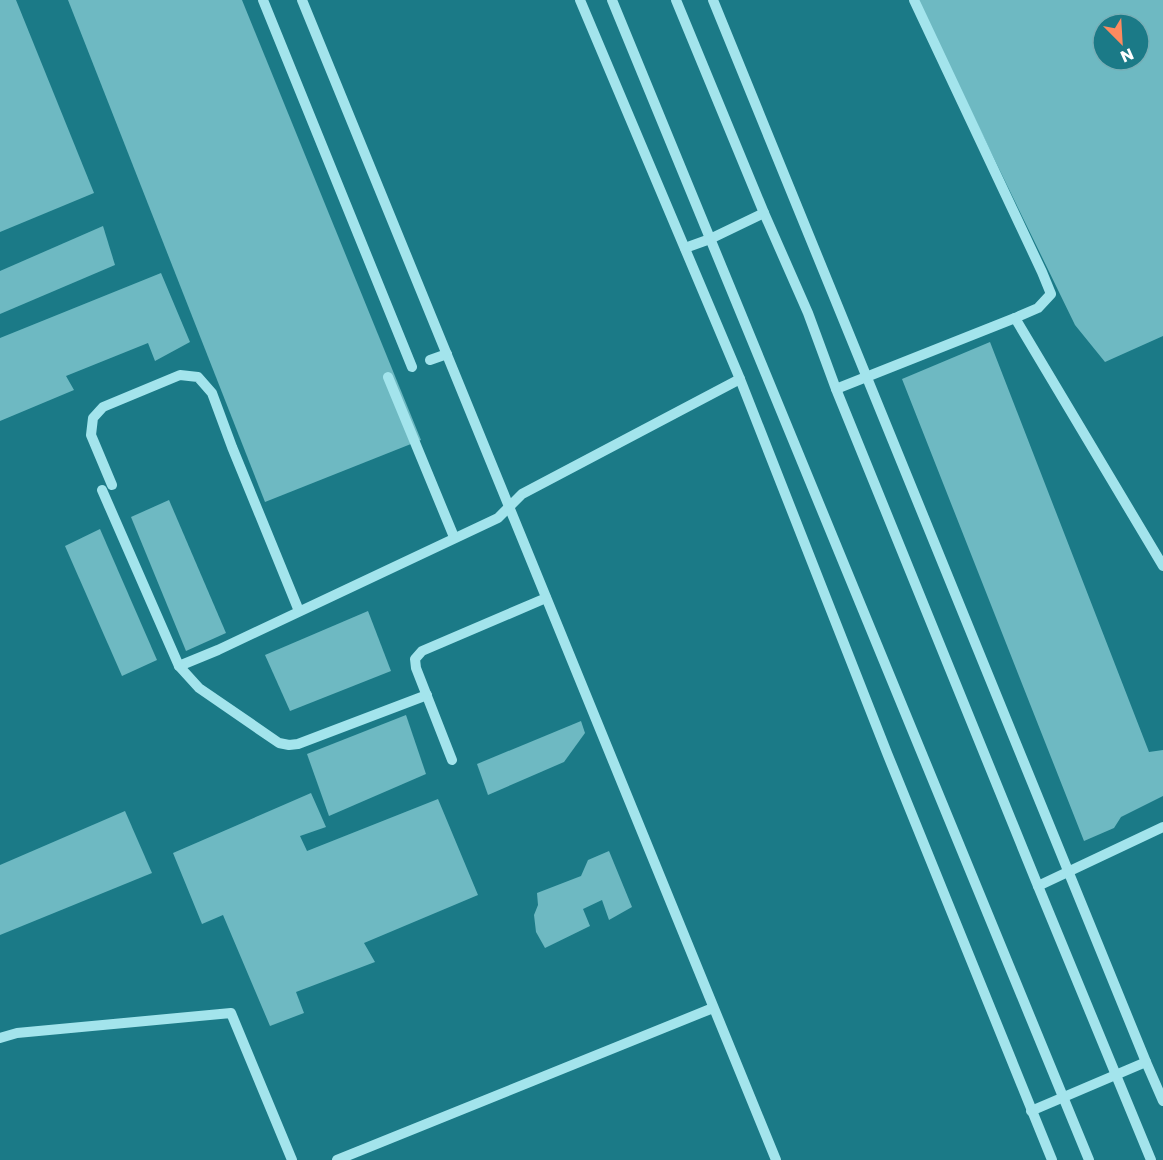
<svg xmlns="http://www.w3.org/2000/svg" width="1163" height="1160" viewBox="0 0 1163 1160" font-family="Poppins,sans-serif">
<rect width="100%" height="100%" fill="#1b7a87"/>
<g fill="#6eb9c2" fill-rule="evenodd">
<path d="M0,0H16L94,193L0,232Z"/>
<path d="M68,0H242L421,440L265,502Z"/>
<path d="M917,0H1163V336L1105,362L1075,325ZM1103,24H1139V60H1103Z"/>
<path d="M103,226L115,265L0,314V271Z"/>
<path d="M161,273L190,342L155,361L148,343L66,376L74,390L0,421V338Z"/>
<path d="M990,342L1149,752L1163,750V796L1121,817L1114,828L1084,841L902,379Z"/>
<path d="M169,500L226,633L186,651L131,517Z"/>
<path d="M100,529L157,660L122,676L65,546Z"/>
<path d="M368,611L391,671L290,711L265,655Z"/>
<path d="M406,715L426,774L329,816L307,754Z"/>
<path d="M581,721L585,733L564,762L488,795L477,764Z"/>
<path d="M311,793L326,827L300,836L307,851L438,799L478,895L364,943L375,962L296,992L304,1013L270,1026L223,915L202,924L173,853Z"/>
<path d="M125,811L152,873L0,935V865Z"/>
<path d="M609,851L632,907L609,920L602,900L583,909L590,926L545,948L536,932L534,915L538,905L537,893L581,876L588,860Z"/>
</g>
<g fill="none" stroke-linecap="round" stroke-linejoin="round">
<g stroke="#a3e4ec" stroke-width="10">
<path d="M263,0L412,367"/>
<path d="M302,0L776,1160"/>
<path d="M580,0L740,379L887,753L1052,1160"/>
<path d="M612,0L1089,1160"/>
<path d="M676,0L764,213L808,313L836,389L1038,886L1151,1160"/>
<path d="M713,0L1146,1062L1163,1101"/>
<path d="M685,248L710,239L764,213"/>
<path d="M1015,318L1163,566"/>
<path d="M430,360L447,354"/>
<path d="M388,377L454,537"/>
<path d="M836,389L1015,318L1038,308L1051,294L1042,272L914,0"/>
<path d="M112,485L91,435L93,418L103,407L180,375L198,377L212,393L232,447L299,611"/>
<path d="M102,490L179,666L199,688L279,743L289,745L298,744L427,695"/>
<path d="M179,666L218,650L498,518L522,494L740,379"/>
<path d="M452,760L416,668L415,659L422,651L546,598"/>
<path d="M1038,886L1163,827"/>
<path d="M0,1038L17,1033L231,1013L292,1160"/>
<path d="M1031,1111L1146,1062"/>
<path d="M337,1160L713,1008"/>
</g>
</g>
<g transform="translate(1121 42) rotate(156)"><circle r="28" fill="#1b7a87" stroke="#76afb7" stroke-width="1.5"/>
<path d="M0-4.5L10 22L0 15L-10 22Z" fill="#fe8a5f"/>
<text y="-9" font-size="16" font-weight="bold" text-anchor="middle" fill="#ffffff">N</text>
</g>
</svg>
